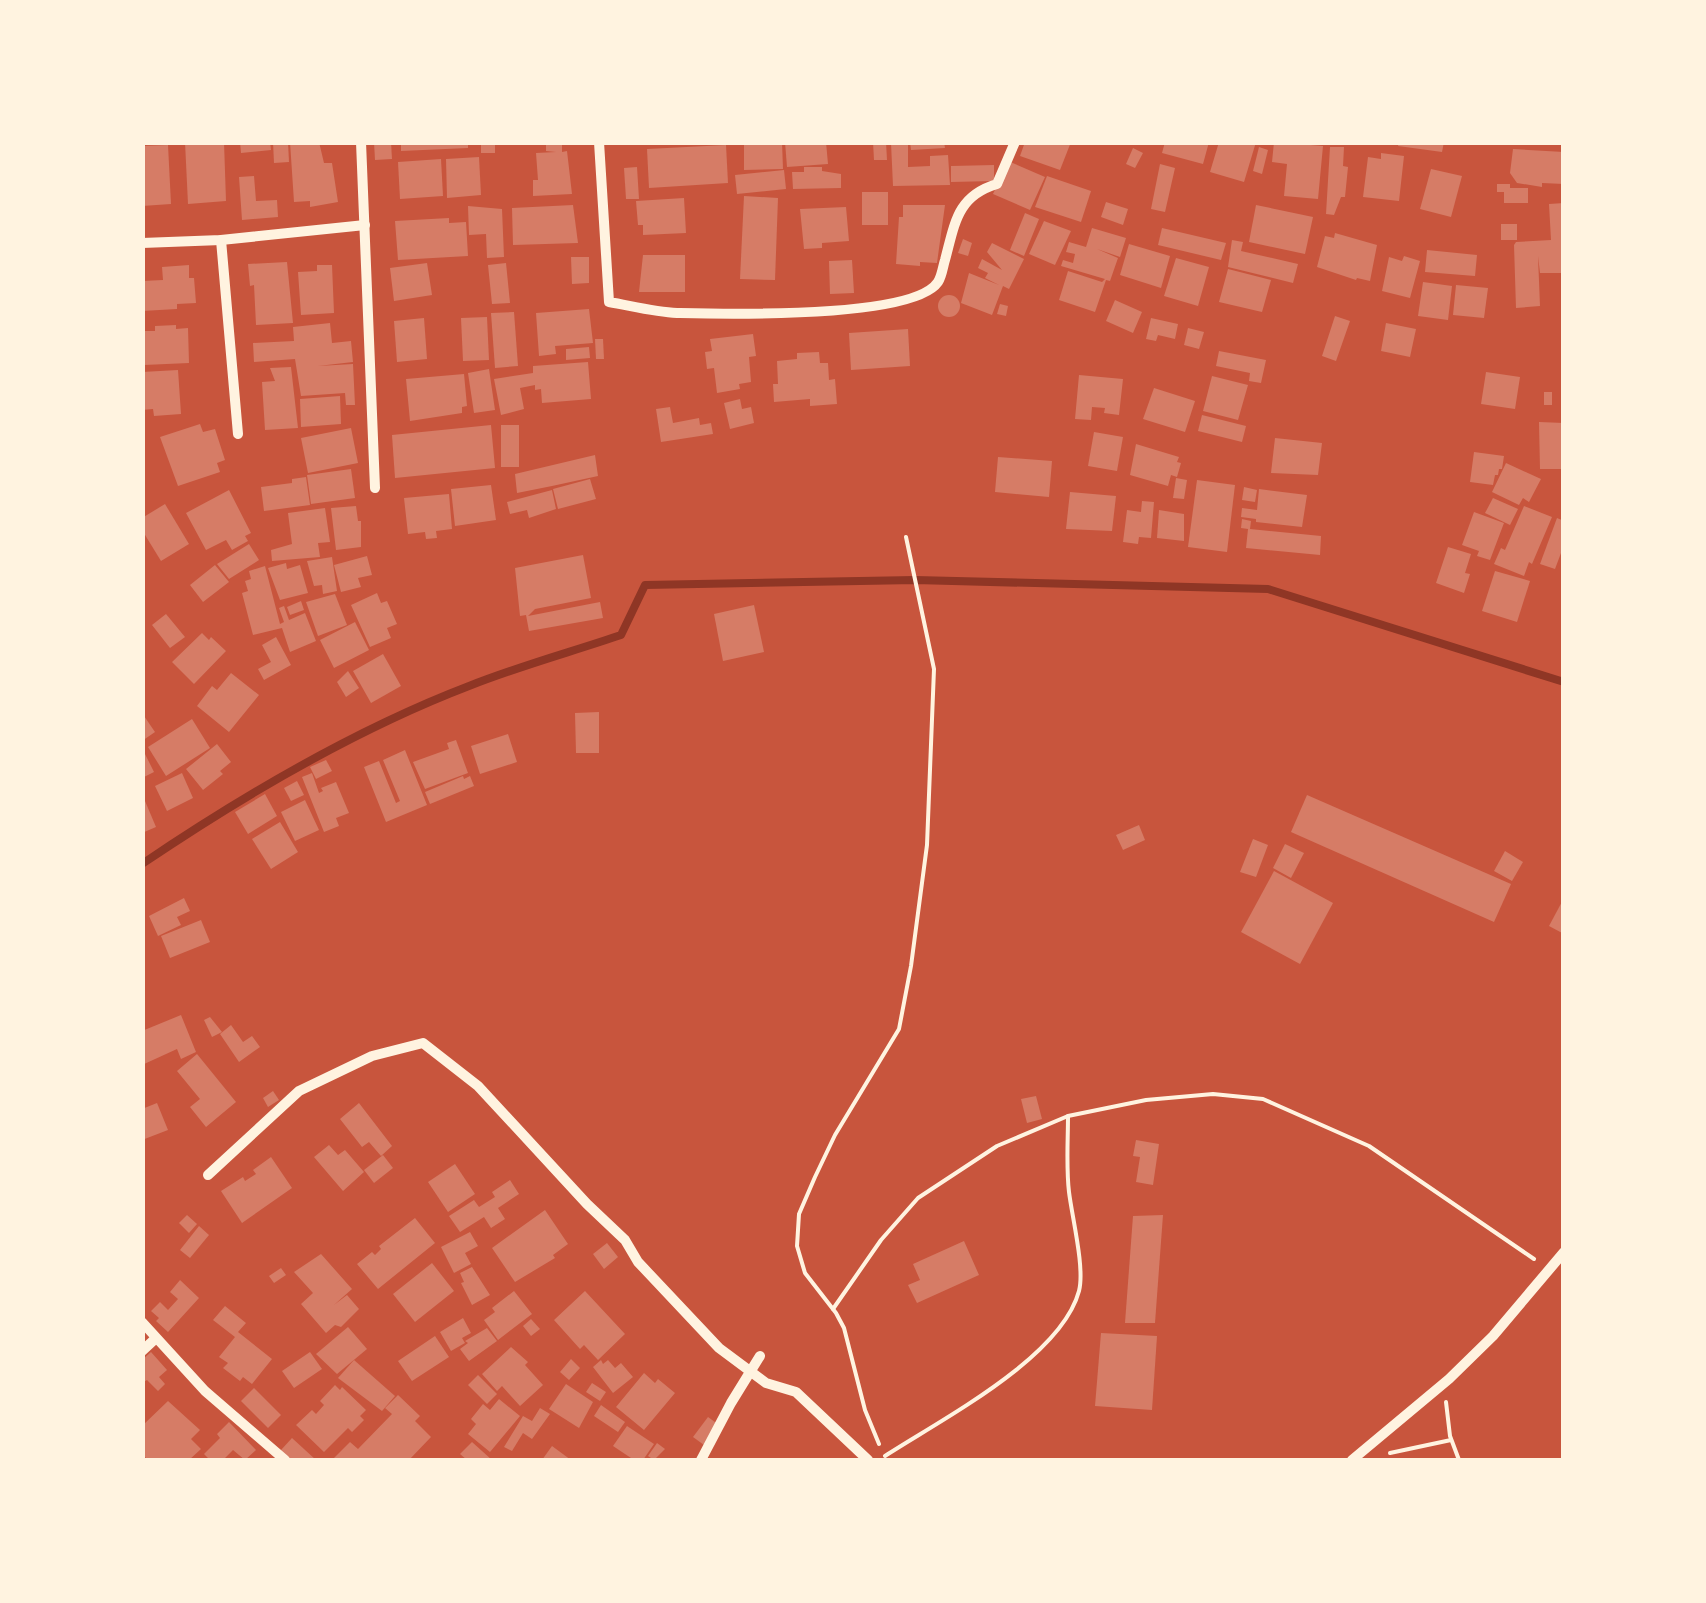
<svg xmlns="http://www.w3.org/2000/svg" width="1706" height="1603" viewBox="0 0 1706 1603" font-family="Cabin,sans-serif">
<rect width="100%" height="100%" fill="#c8553d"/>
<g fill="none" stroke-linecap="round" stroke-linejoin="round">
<path stroke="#8f3625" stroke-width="8" d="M142,864C244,795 354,730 469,686C519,666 571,652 621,635L645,585L915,580L1268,589L1564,682"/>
</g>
<g fill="#d67c66">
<path d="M185,142H224L226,201L188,204Z"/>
<path d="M240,142H270L271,150L241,153Z"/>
<path d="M273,142H288L289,162L274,163Z"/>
<path d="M290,142H319L324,163H332L338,202L310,207V201L294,202Z"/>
<path d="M374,142H391L392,159L375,160Z"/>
<path d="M401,142H468V148L401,151Z"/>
<rect x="481" y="142" width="14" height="11"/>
<path d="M546,142H562V152L567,151L572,194L533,196V180H538L536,153L556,152L546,151Z"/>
<path d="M744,142H782L783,169L744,170Z"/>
<path d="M785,142H826L828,164L787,167Z"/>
<path d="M873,142H886L887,160H874Z"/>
<path d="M908,142V167L930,166V156L948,155L950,185L893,186L891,143Z"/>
<path d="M910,142H944L945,148L911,150Z"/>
<path d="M1025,142H1071L1060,170L1020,156Z"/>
<path d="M1165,142H1209L1203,164L1162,153Z"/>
<path d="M1219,142H1256L1244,182L1210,172Z"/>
<path d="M1274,142L1323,146L1318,199L1284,196L1287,164L1272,162Z"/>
<path d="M1399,142H1444L1442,152L1398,146Z"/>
<path d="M168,145L171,204L142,206V146Z"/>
<path d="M726,145L728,183L649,188L647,149Z"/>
<path d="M1259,147L1268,150L1262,174L1253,171Z"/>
<path d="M1330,147H1344L1343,166L1348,167L1345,197H1341L1334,215L1326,214Z"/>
<path d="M1133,148L1143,153L1135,168L1126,164Z"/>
<path d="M1513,149L1564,152V184L1542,183V187L1517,183L1510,173Z"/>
<path d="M1381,153L1404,156L1399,201L1363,197L1368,157L1381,159Z"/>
<path d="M479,157L481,195L447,198L446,159Z"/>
<path d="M441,159L443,196L400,199L398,162Z"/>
<path d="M1008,161L1045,177L1030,210L993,194Z"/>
<path d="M1160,164L1175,168L1165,212L1151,209Z"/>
<path d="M994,165V181L951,182V166Z"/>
<path d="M637,167L639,199H626L624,168Z"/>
<path d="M804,167H822V171L841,174V188L793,189L792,172H804Z"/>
<path d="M1431,169L1462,176L1451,217L1420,209Z"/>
<path d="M784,170L786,189L737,194L735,175Z"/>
<path d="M254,176L256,201L277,200L278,217L242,220L239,177Z"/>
<path d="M1047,176L1091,191L1081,222L1035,207Z"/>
<path d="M1497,184H1510V188H1528V203H1504V192H1497Z"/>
<rect x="862" y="192" width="26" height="33"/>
<path d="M744,196L778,198L775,280L740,279Z"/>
<path d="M684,198L686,233L643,235V225H638L636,201Z"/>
<path d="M1106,202L1128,209L1123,225L1101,217Z"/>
<path d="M1564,203V273H1540L1538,256L1540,306L1516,308L1514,245L1516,242L1551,240L1549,204Z"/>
<path d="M573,205L578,243L513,245L512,208Z"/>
<path d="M903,205H945L937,263L920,262V266L896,264L899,217H903Z"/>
<path d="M1256,205L1313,217L1305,254L1249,242Z"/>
<path d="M468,206L502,209L504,257L487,258L486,234L469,235Z"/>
<path d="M846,207L849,241L822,243V248L804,249L800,209Z"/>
<path d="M1025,213L1039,219L1024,256L1010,250Z"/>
<path d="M449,218V223L466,222L468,256L398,260L395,221Z"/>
<path d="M1044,221L1071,231L1055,265L1029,254Z"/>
<rect x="1501" y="224" width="16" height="16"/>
<path d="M1092,228L1126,238L1120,257L1097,249L1118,258L1110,281L1106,280L1095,312L1059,300L1068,271L1102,282L1105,279L1061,266L1063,260L1073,263L1075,254L1066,252L1069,242L1086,247Z"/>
<path d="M1162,228L1226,243L1221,260L1158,245Z"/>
<path d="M1335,233L1377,245L1370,281L1357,278L1356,280L1317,267L1325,236L1334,238Z"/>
<path d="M963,239L972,243L968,256L958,253Z"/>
<path d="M1232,240L1243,242L1241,251L1298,264L1293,283L1228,267Z"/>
<path d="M992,243L1024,259L1009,289L1003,286L992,315L961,303L969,273L999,285L985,278L988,273L978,268L982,259L1002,270L987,252Z"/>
<path d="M1129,244L1170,256L1161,288L1120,275Z"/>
<path d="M1427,250L1477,255L1475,276L1425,272Z"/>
<path d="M643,255H685V292H639Z"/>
<path d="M1404,256L1420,261L1410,298L1382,291L1389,257L1402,261Z"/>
<path d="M571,257H589V283L572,284Z"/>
<path d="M1176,258L1209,267L1198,306L1164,296Z"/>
<path d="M852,260L854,293L830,294L829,261Z"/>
<path d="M287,262L293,323L256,325L254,285L250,286L248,264Z"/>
<path d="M427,263L432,295L394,301L390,268Z"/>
<path d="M506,263L510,303L492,304L488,265Z"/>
<path d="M189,265V278H194L196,303L177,304V309L142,311V281L163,280L162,267Z"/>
<path d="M317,265H332L334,313L301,315L298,272L317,271Z"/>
<path d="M1228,269L1271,280L1262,312L1219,302Z"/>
<path d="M1423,282L1452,286L1448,320L1418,316Z"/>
<path d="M1456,285L1488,288L1484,318L1453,315Z"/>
<circle cx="949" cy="306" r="11"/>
<path d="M1115,300L1142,312L1133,333L1106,321Z"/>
<path d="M1000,304L1008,306L1006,316L997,314Z"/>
<path d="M589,309L593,343L555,346L556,354L539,356L536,313Z"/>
<path d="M514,312L518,366L495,368L491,313Z"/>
<path d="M1335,316L1350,321L1336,361L1322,356Z"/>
<path d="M487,317L489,360L463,361L461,318Z"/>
<path d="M424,318L427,359L397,362L394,321Z"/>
<path d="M1151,318L1178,324L1175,339L1158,335L1156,341L1146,339Z"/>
<path d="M330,323L332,343L351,341L353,362L318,366L353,364L355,405H346L345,393L301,396L295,359L254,362L253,343L294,341L293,327Z"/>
<path d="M1386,323L1416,329L1410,357L1381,351Z"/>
<path d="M176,325V329L188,328L189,363L144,365L142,331H155V326Z"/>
<path d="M1188,328L1204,332L1199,349L1184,345Z"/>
<path d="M908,329L910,366L851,370L849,333Z"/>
<path d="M753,334L756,356L749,357L751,382L739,384L740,389L717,393L714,368L707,369L705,352L712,351L710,339Z"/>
<path d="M595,339H603L604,359H596Z"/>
<path d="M589,347L590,358L566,360V349Z"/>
<path d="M1219,351L1266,360L1261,383L1249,381L1250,373L1216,366Z"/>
<path d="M819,352L820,363H828L829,380L835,379L837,404L810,406V399L774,402L773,384H778L777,361L797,359V353Z"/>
<path d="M588,362L591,399L542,403L541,389L535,390V385L520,388L524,409L501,415L494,379L533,373V366Z"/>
<path d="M291,367L298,428L265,430L262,382L275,381L270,368Z"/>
<path d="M489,369L495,410L474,413L468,373Z"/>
<path d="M178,370L181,414L154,416L153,409L142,410V372Z"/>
<path d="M1486,372L1520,377L1515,409L1481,404Z"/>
<path d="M464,374L467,406L462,407V413L410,421L406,379Z"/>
<path d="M1079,375L1123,379L1119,415L1104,413L1105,408L1092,407L1091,420L1075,419Z"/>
<path d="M1212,376L1248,385L1238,420L1203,411Z"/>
<path d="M1154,388L1195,401L1185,432L1143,419Z"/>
<rect x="1544" y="392" width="8" height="13"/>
<path d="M340,396L341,424L301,427L300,399Z"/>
<path d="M740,399L742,409L751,407L754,423L730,429L724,403Z"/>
<path d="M670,407L673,423L699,418L700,425L711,423L713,434L661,442L656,409Z"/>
<path d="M1202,415L1246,426L1242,442L1198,431Z"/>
<path d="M1539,422L1564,423V469H1540Z"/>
<path d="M200,424L203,432L215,429L225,460L217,463L220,472L178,486L160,437Z"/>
<path d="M491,425L495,468L395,478L392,435Z"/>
<rect x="501" y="425" width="18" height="42"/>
<path d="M351,428L358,463L308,473L301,438Z"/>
<path d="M1094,432L1123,437L1117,471L1088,466Z"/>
<path d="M1275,438L1322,443L1318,475L1271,473Z"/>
<path d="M1136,444L1179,457L1177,462L1181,463L1177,477L1171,475L1168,486L1130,475Z"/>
<path d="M1474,452L1504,456L1502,469H1499L1498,475H1495L1493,485L1470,482Z"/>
<path d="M595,455L598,476L552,486V483V486L517,493L515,474Z"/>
<path d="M998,457L1052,461L1049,497L995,492Z"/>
<path d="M1506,463L1541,479L1529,502L1523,498L1519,505L1492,492Z"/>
<path d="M351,469L355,498L311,504L307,475Z"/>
<path d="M306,477L310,505L264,511L261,487L292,483V479Z"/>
<path d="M1176,478L1187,480L1184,499L1173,498Z"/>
<path d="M590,479L596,499L558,509L553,489Z"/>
<path d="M1197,480L1235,485L1227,552L1188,547Z"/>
<path d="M491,485L496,520L455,526L451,489Z"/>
<path d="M1244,487L1257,490L1255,502L1242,500Z"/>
<path d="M1259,489L1307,495L1302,527L1256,522V519L1241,517L1242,508L1257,510Z"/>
<path d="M229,490L251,533L245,536L248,541L232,550L226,540L206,550L186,513Z"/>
<path d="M552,490L556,509L529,518L527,510L510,514L507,502Z"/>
<path d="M1070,492L1116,496L1112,531L1066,529Z"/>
<path d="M449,494L452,529L436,531L437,538L426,539L425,532L408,534L404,498Z"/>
<path d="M1493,498L1518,509L1510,525L1485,513Z"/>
<path d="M1142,501L1154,502L1151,538L1139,537L1138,544L1123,542L1127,510L1141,512Z"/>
<path d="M165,504L189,544L161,561L142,530V518Z"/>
<path d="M356,506L358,521H361V547L336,550L331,508Z"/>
<path d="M1524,506L1552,517L1532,564L1529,562L1524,576L1494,564L1501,548L1505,550Z"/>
<path d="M325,508L330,542L318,543L320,557L272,561L271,550L292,544L288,513Z"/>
<path d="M1159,510L1184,514V541L1157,538Z"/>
<path d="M1474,512L1504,523L1490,560L1477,556L1479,551L1462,545Z"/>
<path d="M1557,518L1564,521V545L1555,569L1540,564Z"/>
<path d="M1242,519L1251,521L1250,529L1321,536L1320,555L1246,548L1248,529L1241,528Z"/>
<path d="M249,544L259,560L229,579L217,564Z"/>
<path d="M1448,547L1471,554L1465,573L1470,574L1464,593L1436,583Z"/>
<path d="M583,555L591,598L535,609L528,616L600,602L603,618L529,631L526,615L520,616L515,568Z"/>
<path d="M367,556L372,575L358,578L361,587L341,592L334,565Z"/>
<path d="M332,557L337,591L323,594L322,585L314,586L307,561Z"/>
<path d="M286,563L287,569L300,565L308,593L280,600L268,568Z"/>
<path d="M215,565L229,582L203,602L190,585Z"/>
<path d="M265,566L280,624L284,622L279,608L284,606L289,620L305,613L316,641L290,652L282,628L253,635L242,593L248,591L245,581L251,579L249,571Z"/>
<path d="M1495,571L1530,581L1517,622L1482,611Z"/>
<path d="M377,593L381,603L387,601L397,624L387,628L391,638L370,647L351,605Z"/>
<path d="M335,594L347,625L318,636L306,602Z"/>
<path d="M301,601L304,610L290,615L287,607Z"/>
<path d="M754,605L764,652L723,661L714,614Z"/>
<path d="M166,614L185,637L170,648L152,625Z"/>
<path d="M355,622L369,650L334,668L320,640Z"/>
<path d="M202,633L209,640L211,637L226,651L194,684L172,662Z"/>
<path d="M276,637L291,665L264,680L258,669L271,662L262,645Z"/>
<path d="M383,654L401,686L371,703L353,671Z"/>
<path d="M348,671L359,688L346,697L337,682Z"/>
<path d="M231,673L259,695L229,732L197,706L212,686L217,690Z"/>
<path d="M599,712V753H576L575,713Z"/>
<path d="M142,713L155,732L142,741Z"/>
<path d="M192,719L210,748L166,776L148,747Z"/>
<path d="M508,734L517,762L480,774L471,746Z"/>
<path d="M456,740L468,773L425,789L413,762L449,749L447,743Z"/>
<path d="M217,744L231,762L220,771L223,774L203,790L186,769Z"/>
<path d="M142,748L154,772L142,778Z"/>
<path d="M405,750L427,805L386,822L364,767L379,761L396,803L400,801L383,760Z"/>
<path d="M326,760L332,771L316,779L310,767Z"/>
<path d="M182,773L193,798L167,811L155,786Z"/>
<path d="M312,773L319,793L323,791L321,788L336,782L349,813L336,818L339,826L324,832L302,777Z"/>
<path d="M463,776L464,779L470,776L474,786L430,804L425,792Z"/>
<path d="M297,781L304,795L291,801L284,788Z"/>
<path d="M265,794L277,816L248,834L235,812Z"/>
<path d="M1307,795L1511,884L1494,922L1291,832Z"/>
<path d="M305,800L319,830L295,841L281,812Z"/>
<path d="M145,801L156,827L142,833V802Z"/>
<path d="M280,822L298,852L271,869L252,839Z"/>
<path d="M1139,825L1145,840L1123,850L1116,835Z"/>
<path d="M1253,839L1268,845L1256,877L1240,872Z"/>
<path d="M1285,844L1304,853L1291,878L1273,868Z"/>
<path d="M1505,851L1523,862L1512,881L1494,871Z"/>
<path d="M1274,871L1333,903L1300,964L1241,932Z"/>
<path d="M184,898L190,911L177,917L181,925L158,936L149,916Z"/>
<path d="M1564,898V934L1549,926Z"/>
<path d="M201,920L210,942L170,958L161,936Z"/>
<path d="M181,1015L196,1052L181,1059L177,1049L142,1065V1031Z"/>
<path d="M210,1017L222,1032L212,1037L204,1020Z"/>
<path d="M231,1025L243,1042L252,1036L260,1047L239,1062L220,1034Z"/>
<path d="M197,1054L236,1102L206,1127L190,1107L200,1099L177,1071Z"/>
<path d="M273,1091L279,1100L268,1107L263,1098Z"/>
<path d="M1036,1096L1042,1119L1027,1123L1021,1099Z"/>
<path d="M157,1103L168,1130L142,1140V1109Z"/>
<path d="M359,1103L392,1146L381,1156L369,1142L362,1147L340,1119Z"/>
<path d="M1136,1140L1159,1144L1153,1185L1136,1182L1140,1157L1133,1156Z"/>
<path d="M329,1145L338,1155L345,1150L364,1172L343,1191L314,1157Z"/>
<path d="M383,1155L393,1168L374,1183L364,1170Z"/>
<path d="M271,1157L292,1188L242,1223L221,1191L243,1177L245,1181L256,1174L253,1170Z"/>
<path d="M455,1164L475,1194L448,1212L428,1182Z"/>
<path d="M510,1180L519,1194L498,1208L505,1219L491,1228L484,1217L460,1232L449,1216L474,1200L479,1207L495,1197L492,1192Z"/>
<path d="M545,1210L568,1244L553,1255L555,1258L515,1282L492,1248Z"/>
<path d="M187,1215L197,1224L189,1233L179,1223Z"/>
<path d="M1163,1215L1155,1323H1125L1133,1216Z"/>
<path d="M415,1218L435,1243L378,1289L357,1264L372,1252L375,1255L381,1249L379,1246Z"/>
<path d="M199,1226L209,1235L190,1258L180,1250Z"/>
<path d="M470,1232L478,1246L465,1253L471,1264L454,1273L441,1247Z"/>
<path d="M964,1241L979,1275L917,1303L908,1285L920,1280L913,1264Z"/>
<path d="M607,1243L618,1257L604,1269L593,1254Z"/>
<path d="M321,1254L352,1289L334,1305L347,1295L359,1309L341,1327L335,1325L326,1333L301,1304L313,1293L294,1272Z"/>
<path d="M432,1263L454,1291L415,1322L393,1294Z"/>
<path d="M472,1267L490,1295L472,1305L461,1283L464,1282L460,1273Z"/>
<path d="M281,1268L286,1275L274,1283L269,1276Z"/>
<path d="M180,1280L199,1298L168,1332L156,1321L159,1318L151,1311L160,1302L168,1310L178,1299L170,1292Z"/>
<path d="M514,1291L532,1314L498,1340L484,1320L495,1312L492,1308Z"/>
<path d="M585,1291L625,1334L598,1360L584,1345L580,1349L554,1320Z"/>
<path d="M225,1306L246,1323L238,1332L272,1359L252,1384L243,1377L240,1381L223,1368L228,1363L219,1357L235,1337L213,1320Z"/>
<path d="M463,1318L471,1333L462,1338L465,1343L451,1351L440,1332Z"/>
<path d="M531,1319L540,1329L531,1336L523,1326Z"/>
<path d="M348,1327L367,1349L337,1374L316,1354Z"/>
<path d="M487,1328L497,1341L469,1361L460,1349L468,1343L465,1341Z"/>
<path d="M1101,1333L1157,1336L1152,1410L1095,1406Z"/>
<path d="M435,1336L449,1357L412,1381L398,1361Z"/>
<path d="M511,1347L528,1362L525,1365L543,1385L520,1406L502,1386L497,1391L482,1374Z"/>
<path d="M151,1352L167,1370L159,1377L165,1384L158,1391L147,1380L142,1383V1360Z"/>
<path d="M310,1352L322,1369L294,1388L282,1371Z"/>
<path d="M571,1359L580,1368L569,1380L560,1372Z"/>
<path d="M354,1360L395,1396L382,1411L338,1378Z"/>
<path d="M601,1360L603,1364L608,1360L615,1368L621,1363L633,1377L613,1393L593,1367Z"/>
<path d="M644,1373L655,1383L658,1379L675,1393L644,1430L616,1407Z"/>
<path d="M478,1375L497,1394L487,1404L468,1385Z"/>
<path d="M592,1383L606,1392L600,1401L586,1392Z"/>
<path d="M566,1384L593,1402L579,1428L549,1409Z"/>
<path d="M335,1385L340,1390L342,1387L366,1410L360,1416L364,1420L352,1432L348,1428L324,1452L296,1425L312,1410L316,1414L324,1405L320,1401Z"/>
<path d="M254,1388L281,1415L268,1428L241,1401Z"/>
<path d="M398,1395L420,1416L415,1421L431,1437L409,1460H332L350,1442L358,1449L392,1414L385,1408Z"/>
<path d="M499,1399L520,1416L490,1452L468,1434L476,1424L471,1419L483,1404L490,1410Z"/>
<path d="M168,1401L200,1430L191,1439L201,1449L189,1460H148L145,1457L142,1460V1426Z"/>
<path d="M601,1405L625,1422L618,1432L594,1416Z"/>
<path d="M540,1408L550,1414L532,1439L523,1433L512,1451L504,1447L523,1416L532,1421Z"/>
<path d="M708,1417L719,1425L704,1445L693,1437Z"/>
<path d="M229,1422L256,1450L245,1460L233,1450L223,1460H210L204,1454L220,1438L217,1434Z"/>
<path d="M627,1426L654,1444L643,1460H634L613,1446Z"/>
<path d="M292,1438L316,1460H288L281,1450Z"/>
<path d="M472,1442L492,1460H467L460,1454Z"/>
<path d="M657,1443L665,1449L654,1460L648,1456Z"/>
<path d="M552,1446L571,1460H542Z"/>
</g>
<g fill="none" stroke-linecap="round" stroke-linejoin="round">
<g stroke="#fff3e0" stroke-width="4">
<path d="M833,1309L881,1240L918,1198L997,1146L1068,1116L1146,1100L1213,1094L1263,1099L1369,1146L1534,1259"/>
<path d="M1446,1402L1450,1436L1459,1460"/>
<path d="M879,1444L865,1410L844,1328L836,1313L805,1273L797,1246L799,1214L815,1177L835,1135L899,1029L911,966L927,845L934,669L906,537"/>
<path d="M1390,1453L1451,1440"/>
<path d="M885,1456C942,1419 1061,1358 1079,1291C1085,1268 1072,1217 1069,1192C1066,1167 1068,1141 1068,1116"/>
</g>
<g stroke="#fff3e0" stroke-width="10">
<path d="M361,142L375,488"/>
<path d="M599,142L609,302C632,306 655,312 677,313C723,314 913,319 938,282C942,276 943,266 945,260C955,223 957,196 997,184L1015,142"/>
<path d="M221,240L238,434"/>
<path d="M142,243L221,240L365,225"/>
<path d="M208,1175L299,1091L372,1056L423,1043L478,1086L587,1204L625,1240L638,1262L719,1348L766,1383L796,1392L868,1460"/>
<path d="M142,1322L205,1391L285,1460"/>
<path d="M142,1351L155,1339"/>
<path d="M701,1460L731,1403L760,1356"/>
<path d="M1352,1460L1449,1379L1493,1336L1564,1252"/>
</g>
</g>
<rect width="1706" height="1603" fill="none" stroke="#fff3e0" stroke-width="290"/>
</svg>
